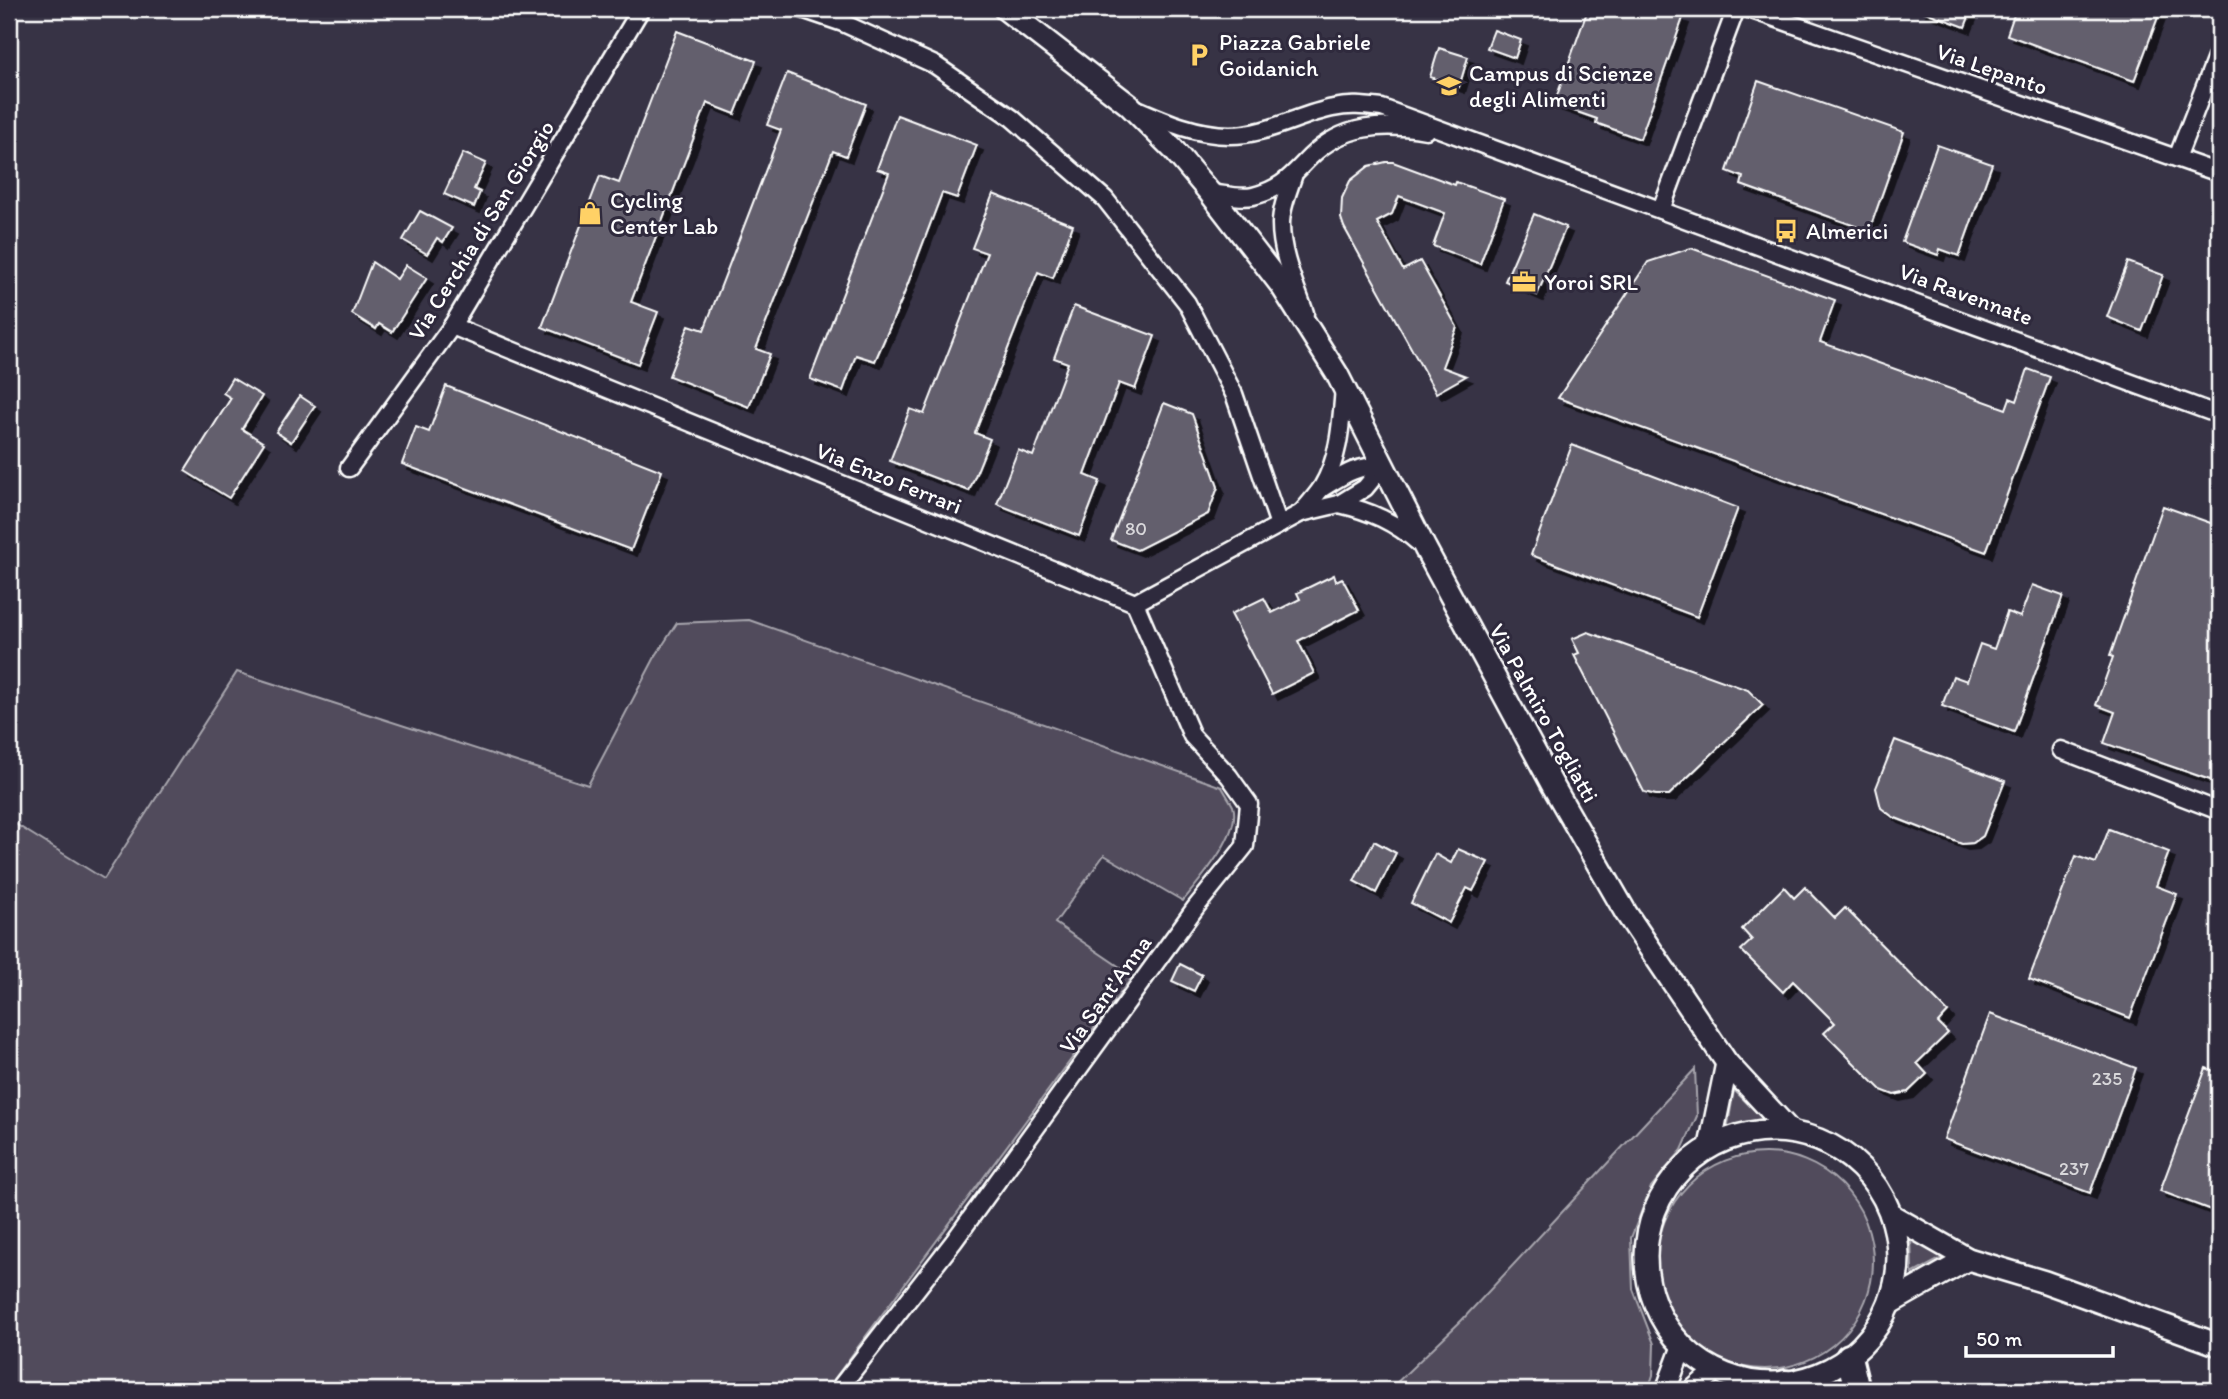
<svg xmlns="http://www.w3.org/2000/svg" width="2228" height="1399" viewBox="0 0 2228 1399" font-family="Itim,sans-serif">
<defs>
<filter id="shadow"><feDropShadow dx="6" dy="6" stdDeviation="0" flood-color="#0009"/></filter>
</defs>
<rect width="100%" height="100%" fill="#373345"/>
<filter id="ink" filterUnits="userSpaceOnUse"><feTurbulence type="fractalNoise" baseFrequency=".0143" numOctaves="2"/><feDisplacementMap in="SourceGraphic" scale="14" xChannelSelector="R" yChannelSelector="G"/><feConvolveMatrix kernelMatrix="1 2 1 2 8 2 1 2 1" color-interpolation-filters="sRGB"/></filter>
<g filter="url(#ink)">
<g fill="#514c5c" stroke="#a8a6ae" stroke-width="2">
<path d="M749,620L1222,787C1225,793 1230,800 1233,806C1242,833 1199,881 1183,901L1104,855L1055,923L1133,976L826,1390H9V820L104,879L237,672L588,785L655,657L677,623Z"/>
<path d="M1695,1069L1697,1116L1682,1150L1651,1187L1631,1238L1633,1289L1654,1344L1653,1375L1648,1390H1389L1462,1320Z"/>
<path d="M1734,1090L1766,1122L1727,1130Z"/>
<circle cx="1765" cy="1261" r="108"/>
<path d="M1911,1233L1946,1256L1912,1274Z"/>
</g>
<g fill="#635f6d" stroke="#fff" stroke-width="2" filter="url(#shadow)">
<path d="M1588,9H1656L1683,18L1640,139L1596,123L1597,119L1554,104Z"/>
<path d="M1921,9H1972L1965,27L1920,10Z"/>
<path d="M2016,9H2161L2134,81L2007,35Z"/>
<path d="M1494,30L1521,40L1515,58L1487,48Z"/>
<path d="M677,31L756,61L735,114L707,103L631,302L658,312L638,364L542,327L600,176L619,183Z"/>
<path d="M1439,48L1468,57L1459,87L1430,77Z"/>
<path d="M787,73L866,104L846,156L833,151L756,349L770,354L749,407L669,376L689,325L704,330L781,130L767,125Z"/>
<path d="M1758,81L1904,132L1869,231L1741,185L1743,177L1727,171Z"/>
<path d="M897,115L977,145L957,198L942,193L902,299L875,361L856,355L843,391L810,379L889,173L877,169Z"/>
<path d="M1937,145L1992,164L1959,256L1940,249L1938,255L1902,242Z"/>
<path d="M463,153L486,163L474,189L480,192L474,207L444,194Z"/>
<path d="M1386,162H1393L1455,185L1456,182L1504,199L1480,264L1433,246L1445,213L1399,196L1392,214L1377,222L1403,270L1420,261L1457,327L1442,367L1466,376L1436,393L1344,227L1341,218L1342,198L1350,181L1369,166Z"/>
<path d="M993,194L1073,225L1053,278L1038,272L975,433L990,439L969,491L890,461L910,409L924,414L987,253L972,248Z"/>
<path d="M420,211L452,228L443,242L437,238L427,254L403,240Z"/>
<path d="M1534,214L1566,227L1537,295L1505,281Z"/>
<path d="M1691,248L1835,300L1820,342L2006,409L2010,398L2017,401L2028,369L2050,377L1986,552L1558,398L1648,262Z"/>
<path d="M372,262L397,279L406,265L427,278L392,332L379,324L376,329L352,314Z"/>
<path d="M2128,262L2163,275L2142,331L2107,317Z"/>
<path d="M1074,306L1155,336L1135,389L1119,383L1085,475L1100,481L1079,536L997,504L1018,450L1033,456L1068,363L1054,358Z"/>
<path d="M232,378L262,396L242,429L264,443L229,498L185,471L231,398L223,393Z"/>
<path d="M446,386L662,471L631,550L402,464L416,427L429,432Z"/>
<path d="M300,396L315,406L291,442L276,432Z"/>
<path d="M1164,403L1192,414L1218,487L1208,514L1137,550L1111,540Z"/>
<path d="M1572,445L1738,508L1697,617L1531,555Z"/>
<path d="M2163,506L2219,526V783L2104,743L2115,712L2096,705L2113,657L2110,656Z"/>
<path d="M1334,575L1336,581L1342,578L1359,610L1298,641L1314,673L1272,694L1231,614L1264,598L1272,613L1300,599L1297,593Z"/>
<path d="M2032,585L2063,596L2014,732L1942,706L1953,676L1967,681L1980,644L1994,649L2007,612L2020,617Z"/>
<path d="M1588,632L1748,690L1763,705L1669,795H1656L1644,792L1574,655L1579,653L1572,639Z"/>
<path d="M1895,740L2005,781L1983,836L1973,843L1962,844L1893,817L1881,808L1876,788Z"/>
<path d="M2109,829L2169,852L2156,886L2177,894L2130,1018L2029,979L2076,856L2096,863Z"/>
<path d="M1374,841L1396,853L1376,893L1354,881Z"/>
<path d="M1458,849L1488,862L1473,891L1467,888L1449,923L1411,903L1435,854L1451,863Z"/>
<path d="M1784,887L1794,898L1805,887L1835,918L1845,908L1948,1012L1938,1023L1948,1033L1917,1063L1927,1074L1908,1092L1894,1095L1881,1090L1824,1033L1835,1023L1793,981L1783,992L1741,950L1752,940L1742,929Z"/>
<path d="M1180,964L1202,975L1194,991L1172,981Z"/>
<path d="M1990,1014L2136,1068L2090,1193L1944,1139Z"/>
<path d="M2206,1068L2219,1073V1213L2160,1191Z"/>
</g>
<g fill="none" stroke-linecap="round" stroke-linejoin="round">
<g stroke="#fff" stroke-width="21">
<g id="minor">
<path d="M802,9L843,23L935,65L1012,118L1105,199L1187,303L1234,394L1279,525"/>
<path d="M1749,9L2219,173"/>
<path d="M1137,109C1167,122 1197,135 1230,135C1267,135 1298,115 1333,108C1350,104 1365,106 1382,108L2219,415"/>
<path d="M2177,158L2219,50"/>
<path d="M1293,177C1288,192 1281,208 1281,224C1281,255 1295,284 1305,313"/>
<path d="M1210,193C1223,194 1240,199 1253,196C1282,189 1291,176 1310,157C1343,124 1384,123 1426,130"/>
<path d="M1661,210L1736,9"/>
<path d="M452,326L1135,603L1301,513L1339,504L1365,488L1383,466"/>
<path d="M349,468L452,326L641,9"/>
<path d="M1321,489C1345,474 1354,466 1383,466"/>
<path d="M1339,504C1370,511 1395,522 1420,544"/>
<path d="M1301,513C1308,505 1316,496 1322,487C1340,457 1341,422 1344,388"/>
<path d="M2061,750L2219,811"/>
<path d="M838,1390L954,1241L1196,907L1245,846L1249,804L1229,776L1192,736L1135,603"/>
</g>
</g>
<g stroke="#fff" stroke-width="24">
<g id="tertiary">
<path d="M1666,1390L1682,1347"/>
<path d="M1693,1390L1715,1371"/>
</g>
</g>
<g stroke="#fff" stroke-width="26">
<g id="secondary">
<path d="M1005,9L1129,105L1173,149L1210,193L1281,285L1337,374L1425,548L1553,786L1626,913L1727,1063L1790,1131"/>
<circle cx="1772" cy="1257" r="126"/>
<path d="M1710,1146L1727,1063"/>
<path d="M1891,1215L1968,1259L2045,1282L2219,1345"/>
<path d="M1890,1303L1968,1259"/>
</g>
</g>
<g stroke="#fff" stroke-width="30">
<g id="trunk">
<path d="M1849,1357L1857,1390"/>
<path d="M1785,1383L1798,1390"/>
</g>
</g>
<use href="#minor" stroke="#2f2a3d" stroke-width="16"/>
<use href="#tertiary" stroke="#2f2a3d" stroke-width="19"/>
<use href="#secondary" stroke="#2f2a3d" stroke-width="21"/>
<use href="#trunk" stroke="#2f2a3d" stroke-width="24"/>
</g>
</g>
<defs>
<g id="parking-bare" transform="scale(1.89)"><path d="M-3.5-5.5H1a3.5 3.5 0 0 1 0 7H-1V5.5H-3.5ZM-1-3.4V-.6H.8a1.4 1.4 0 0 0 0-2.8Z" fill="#ffd166" stroke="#2f2a3d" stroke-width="2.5" paint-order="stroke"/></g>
<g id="university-bare" transform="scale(1.89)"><path d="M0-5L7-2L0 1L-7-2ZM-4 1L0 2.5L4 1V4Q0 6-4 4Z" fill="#ffd166" stroke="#2f2a3d" stroke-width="2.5" paint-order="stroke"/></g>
<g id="shop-bare" transform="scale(1.89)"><path d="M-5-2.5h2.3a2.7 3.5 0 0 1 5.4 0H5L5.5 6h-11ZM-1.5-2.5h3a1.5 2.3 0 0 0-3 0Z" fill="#ffd166" stroke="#2f2a3d" stroke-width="2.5" paint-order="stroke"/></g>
<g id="bus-bare" transform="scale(1.89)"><path d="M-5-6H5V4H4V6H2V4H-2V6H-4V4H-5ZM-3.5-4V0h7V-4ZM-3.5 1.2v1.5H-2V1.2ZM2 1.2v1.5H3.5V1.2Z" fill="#ffd166" stroke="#2f2a3d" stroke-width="2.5" paint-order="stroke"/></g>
<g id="office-bare" transform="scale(1.89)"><path d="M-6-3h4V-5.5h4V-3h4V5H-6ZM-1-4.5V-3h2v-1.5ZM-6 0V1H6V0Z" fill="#ffd166" stroke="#2f2a3d" stroke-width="2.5" paint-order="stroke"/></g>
</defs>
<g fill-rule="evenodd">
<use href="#parking-bare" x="1199" y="55"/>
<use href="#university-bare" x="1449" y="86"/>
<use href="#shop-bare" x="590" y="213"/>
<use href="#bus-bare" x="1786" y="231"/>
<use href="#office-bare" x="1524" y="282"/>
</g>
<g text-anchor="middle" stroke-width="6" stroke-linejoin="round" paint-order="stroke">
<g font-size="19" fill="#d8d7da">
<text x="1136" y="535">80</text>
<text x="2107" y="1085">235</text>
<text x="2074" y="1175">237</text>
</g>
<g font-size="23" fill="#fff" stroke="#2f2a3d" text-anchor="start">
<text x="1219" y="50">Piazza Gabriele<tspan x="1219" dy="26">Goidanich</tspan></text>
<text x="1469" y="81">Campus di Scienze<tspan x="1469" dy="26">degli Alimenti</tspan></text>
<text x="610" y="208">Cycling<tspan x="610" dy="26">Center Lab</tspan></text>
<text x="1806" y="239">Almerici</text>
<text x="1544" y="290">Yoroi SRL</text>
</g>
<g font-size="23" fill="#fff" stroke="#2f2a3d">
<text transform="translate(1992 69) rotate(19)" y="8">Via Lepanto</text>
<text transform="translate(481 230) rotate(-58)" y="8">Via Cerchia di San Giorgio</text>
<text transform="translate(1966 294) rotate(20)" y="8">Via Ravennate</text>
<text transform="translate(889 478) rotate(22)" y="8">Via Enzo Ferrari</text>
<text transform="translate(1544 713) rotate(61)" y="8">Via Palmiro Togliatti</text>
<text transform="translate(1105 994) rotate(-54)" y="8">Via Sant'Anna</text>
</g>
</g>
<rect width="2228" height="1399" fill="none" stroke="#2f2a3d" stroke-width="35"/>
<rect x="18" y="18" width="2193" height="1364" fill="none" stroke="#fff" stroke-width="2.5" filter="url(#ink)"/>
<path d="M1966 1346v10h147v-10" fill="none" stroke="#ffffff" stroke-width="3.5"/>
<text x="1976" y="1346" font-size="21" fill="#ffffff" stroke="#2f2a3d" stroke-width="5" paint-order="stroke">50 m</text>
</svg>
